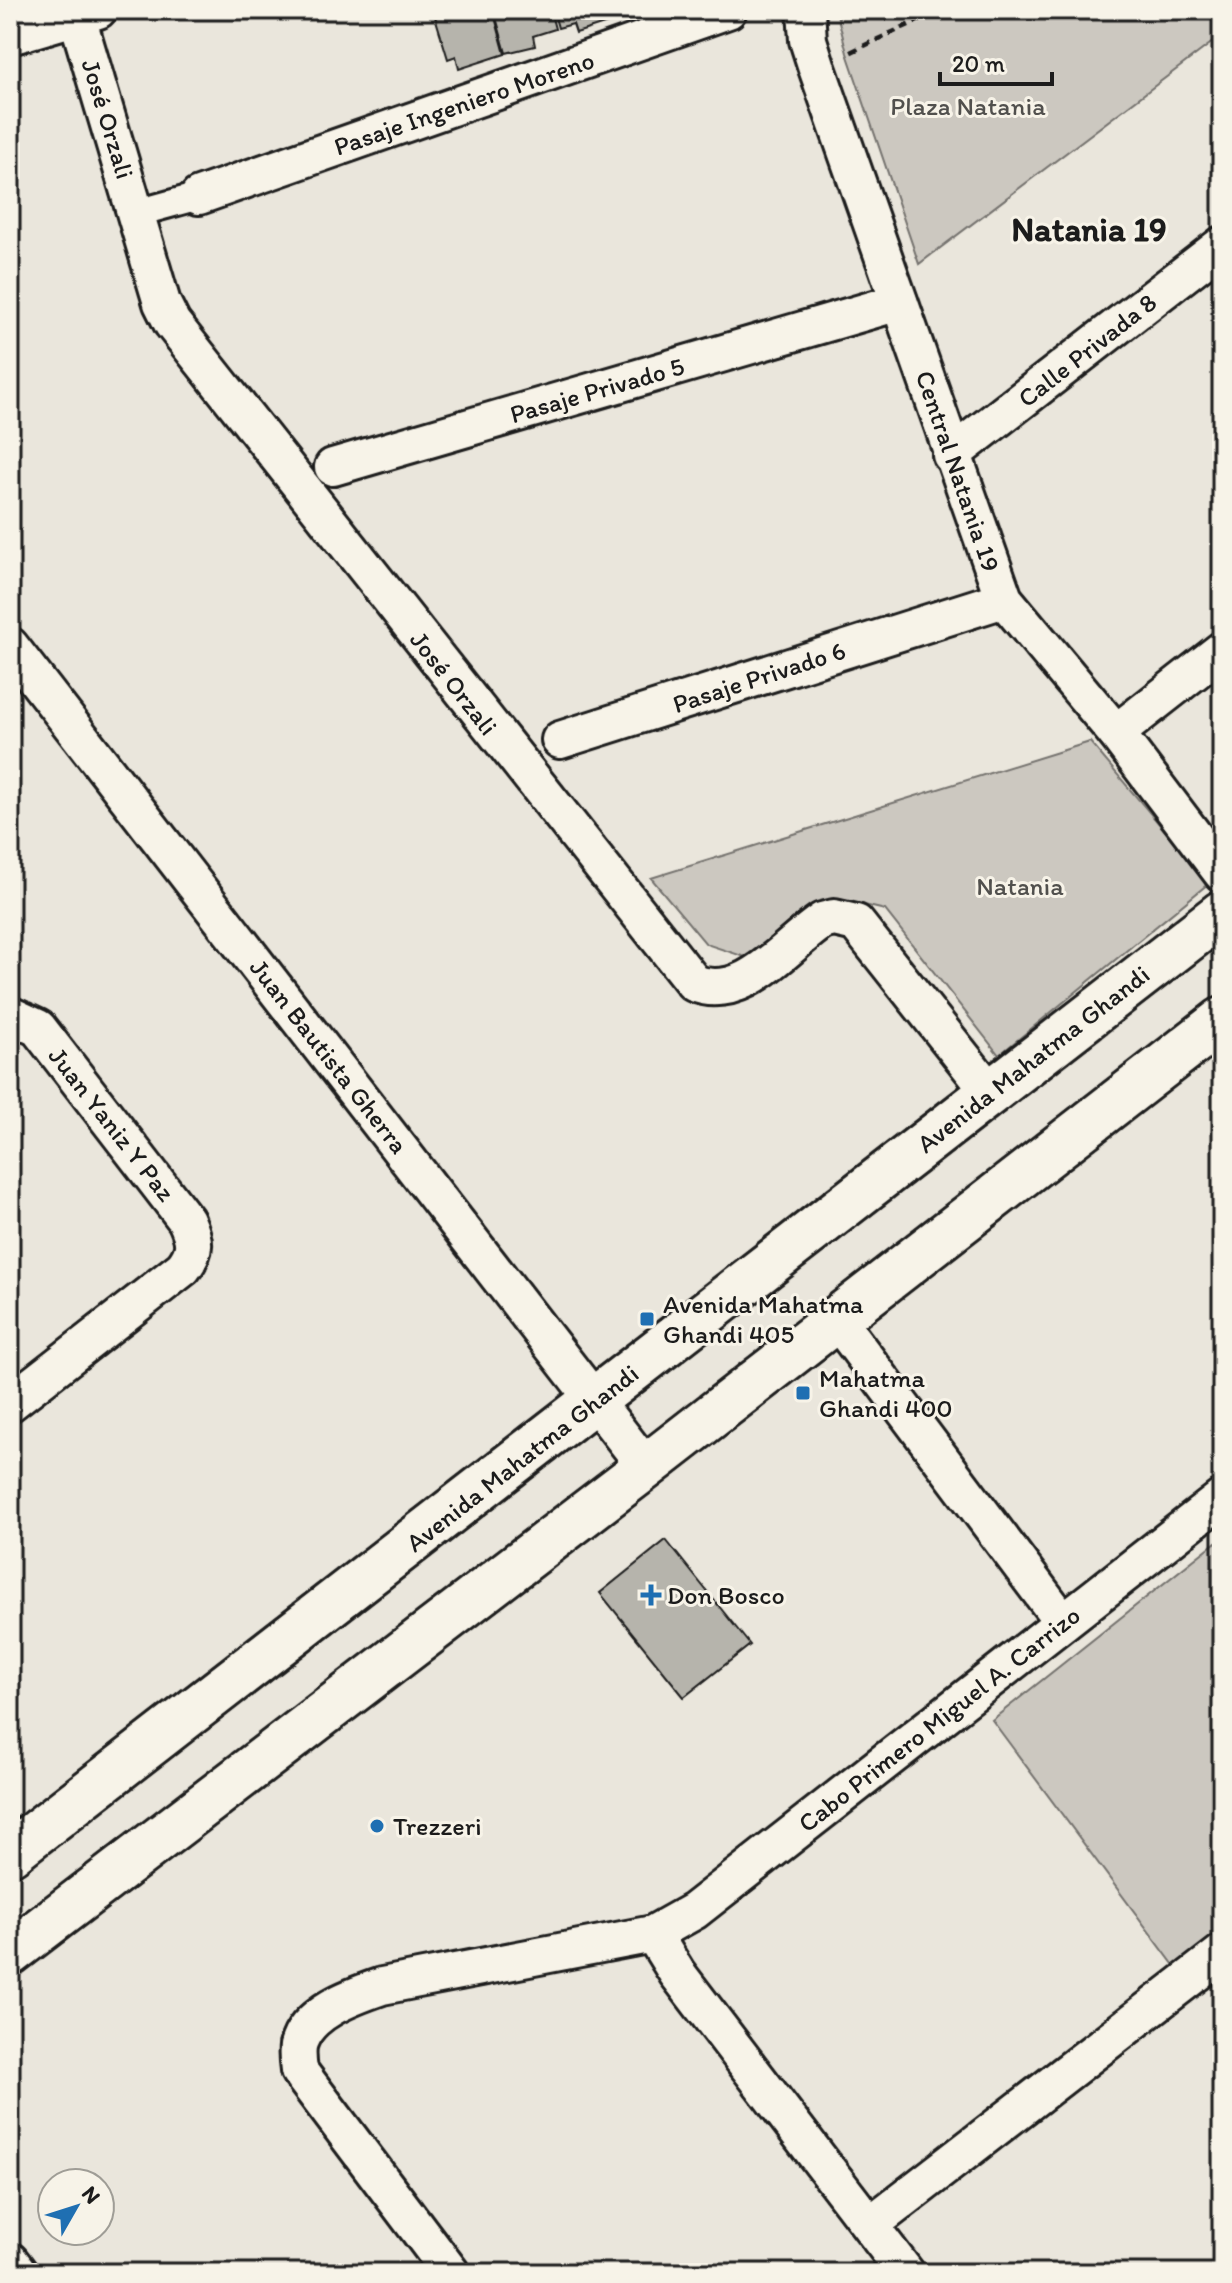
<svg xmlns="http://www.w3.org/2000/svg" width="1232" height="2283" viewBox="0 0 1232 2283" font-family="Itim,sans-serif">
<rect width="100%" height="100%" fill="#eae6dc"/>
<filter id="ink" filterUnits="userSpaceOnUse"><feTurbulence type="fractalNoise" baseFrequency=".0125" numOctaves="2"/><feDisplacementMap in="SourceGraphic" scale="16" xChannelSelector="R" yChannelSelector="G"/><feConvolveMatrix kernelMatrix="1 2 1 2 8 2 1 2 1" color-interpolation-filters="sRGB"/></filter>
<g filter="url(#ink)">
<g fill="#ccc8c0" stroke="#74726e" stroke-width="2">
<path d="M836,10H1222V35L919,264L847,53Z"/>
<path d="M1090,742L1209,883L999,1055L885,910L839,899L748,958L706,944L651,878Z"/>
<path d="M1216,1542L1222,1550V1945L1182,1976L992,1720Z"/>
</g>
<g fill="#b6b4ac" stroke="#1c1c1c" stroke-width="2">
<path d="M433,10H493L505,54L459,69L456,56L448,59Z"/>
<path d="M494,10H550L555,29L533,36L535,46L506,53Z"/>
<path d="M553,10H618L620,19L576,33L573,24L558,28Z"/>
<path d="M666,1540L750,1645L684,1697L600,1593Z"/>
</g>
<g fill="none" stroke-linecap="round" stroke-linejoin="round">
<g stroke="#1c1c1c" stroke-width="32">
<path id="pedestrian" d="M137,213L199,196"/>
</g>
<g stroke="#1c1c1c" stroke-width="42">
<g id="minor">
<path d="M75,10L162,303L172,323L694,983C743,1003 784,947 822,921L834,918L856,923L990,1092"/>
<path d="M806,10L808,40L817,68L1004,599L1116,733L1222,873"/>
<path d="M10,36L98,10"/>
<path d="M199,196L728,10"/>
<path d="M951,455L1222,245"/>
<path d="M333,467L899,302"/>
<path d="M10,646L646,1467"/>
<path d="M1116,733L1222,650"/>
<path d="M560,740L1004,599"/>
<path d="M10,1015L38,1028L186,1220C195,1240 197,1250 183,1268L10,1403"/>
<path d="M837,1320L1063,1622"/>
<path d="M653,1934L677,1973L906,2273"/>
<path d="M870,2225L1222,1953"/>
<path d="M10,2261L19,2273"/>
<path d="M451,2273L299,2071C298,2064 297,2054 298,2046C306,2012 353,1996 382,1986L653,1934L694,1911L1222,1498"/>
</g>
</g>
<g stroke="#1c1c1c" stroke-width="50">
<g id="secondary">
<path d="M10,1853L1222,913"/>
<path d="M10,1953L646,1467L1222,1020"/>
</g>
</g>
<g stroke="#1c1c1c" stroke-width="5" stroke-dasharray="8 6" stroke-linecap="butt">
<path d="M1215,10L1222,15"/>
<path d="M851,52L940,10"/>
</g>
<use href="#pedestrian" stroke="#f7f3e8" stroke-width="26"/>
<use href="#minor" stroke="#f7f3e8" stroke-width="36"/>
<use href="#secondary" stroke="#f7f3e8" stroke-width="44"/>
</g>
</g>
<g fill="#1f6fb2" stroke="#f7f3e8" stroke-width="3">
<rect x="639" y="1311" width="16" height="16" rx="4"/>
<rect x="795" y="1385" width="16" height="16" rx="4"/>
<path d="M647 1583h8v8h8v8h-8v8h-8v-8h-8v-8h8z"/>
<circle cx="377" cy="1826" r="8"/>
</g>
<g text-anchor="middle" stroke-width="6" stroke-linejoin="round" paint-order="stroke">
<g font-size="26" fill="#1c1c1c" stroke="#f7f3e8">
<text transform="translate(464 103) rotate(-19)" y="9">Pasaje Ingeniero Moreno</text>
<text transform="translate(108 119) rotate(73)" y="9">José Orzali</text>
<text transform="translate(1087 350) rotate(-38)" y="9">Calle Privada 8</text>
<text transform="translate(597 390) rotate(-16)" y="9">Pasaje Privado 5</text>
<text transform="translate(958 471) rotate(71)" y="9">Central Natania 19</text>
<text transform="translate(759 677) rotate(-18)" y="9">Pasaje Privado 6</text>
<text transform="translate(454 683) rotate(52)" y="9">José Orzali</text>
<text transform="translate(329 1056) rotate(52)" y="9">Juan Bautista Gherra</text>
<text transform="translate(1033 1059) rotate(-38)" y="9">Avenida Mahatma Ghandi</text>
<text transform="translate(112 1124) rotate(52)" y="9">Juan Yaniz Y Paz</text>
<text transform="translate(522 1458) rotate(-38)" y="9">Avenida Mahatma Ghandi</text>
<text transform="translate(939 1719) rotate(-38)" y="9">Cabo Primero Miguel A. Carrizo</text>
</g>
<g font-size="26" fill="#51504d" stroke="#f7f3e8">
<text x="968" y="115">Plaza Natania</text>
<text x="1020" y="895">Natania</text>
</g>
<g font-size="26" fill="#1c1c1c" stroke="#f7f3e8" text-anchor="start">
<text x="663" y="1313">Avenida Mahatma<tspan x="663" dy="30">Ghandi 405</tspan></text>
<text x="819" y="1387">Mahatma<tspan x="819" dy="30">Ghandi 400</tspan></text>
<text x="667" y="1604">Don Bosco</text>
<text x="393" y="1835">Trezzeri</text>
</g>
<g font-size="34" font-weight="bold" fill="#1c1c1c" stroke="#f7f3e8">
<text x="1089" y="241">Natania 19</text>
</g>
</g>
<rect width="1232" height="2283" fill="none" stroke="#f7f3e8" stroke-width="40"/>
<rect x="20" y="20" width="1192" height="2243" fill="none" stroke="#1c1c1c" stroke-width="3" filter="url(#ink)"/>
<g transform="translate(76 2207) rotate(51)"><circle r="38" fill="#f7f3e8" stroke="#9f9d96" stroke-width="2"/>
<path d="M0-6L14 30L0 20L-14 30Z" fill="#1f6fb2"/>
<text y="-12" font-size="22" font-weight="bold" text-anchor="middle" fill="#1c1c1c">N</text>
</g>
<path d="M940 72v12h112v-12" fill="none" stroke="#1c1c1c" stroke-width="4"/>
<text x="952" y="72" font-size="24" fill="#1c1c1c" stroke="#f7f3e8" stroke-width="6" paint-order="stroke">20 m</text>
</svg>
